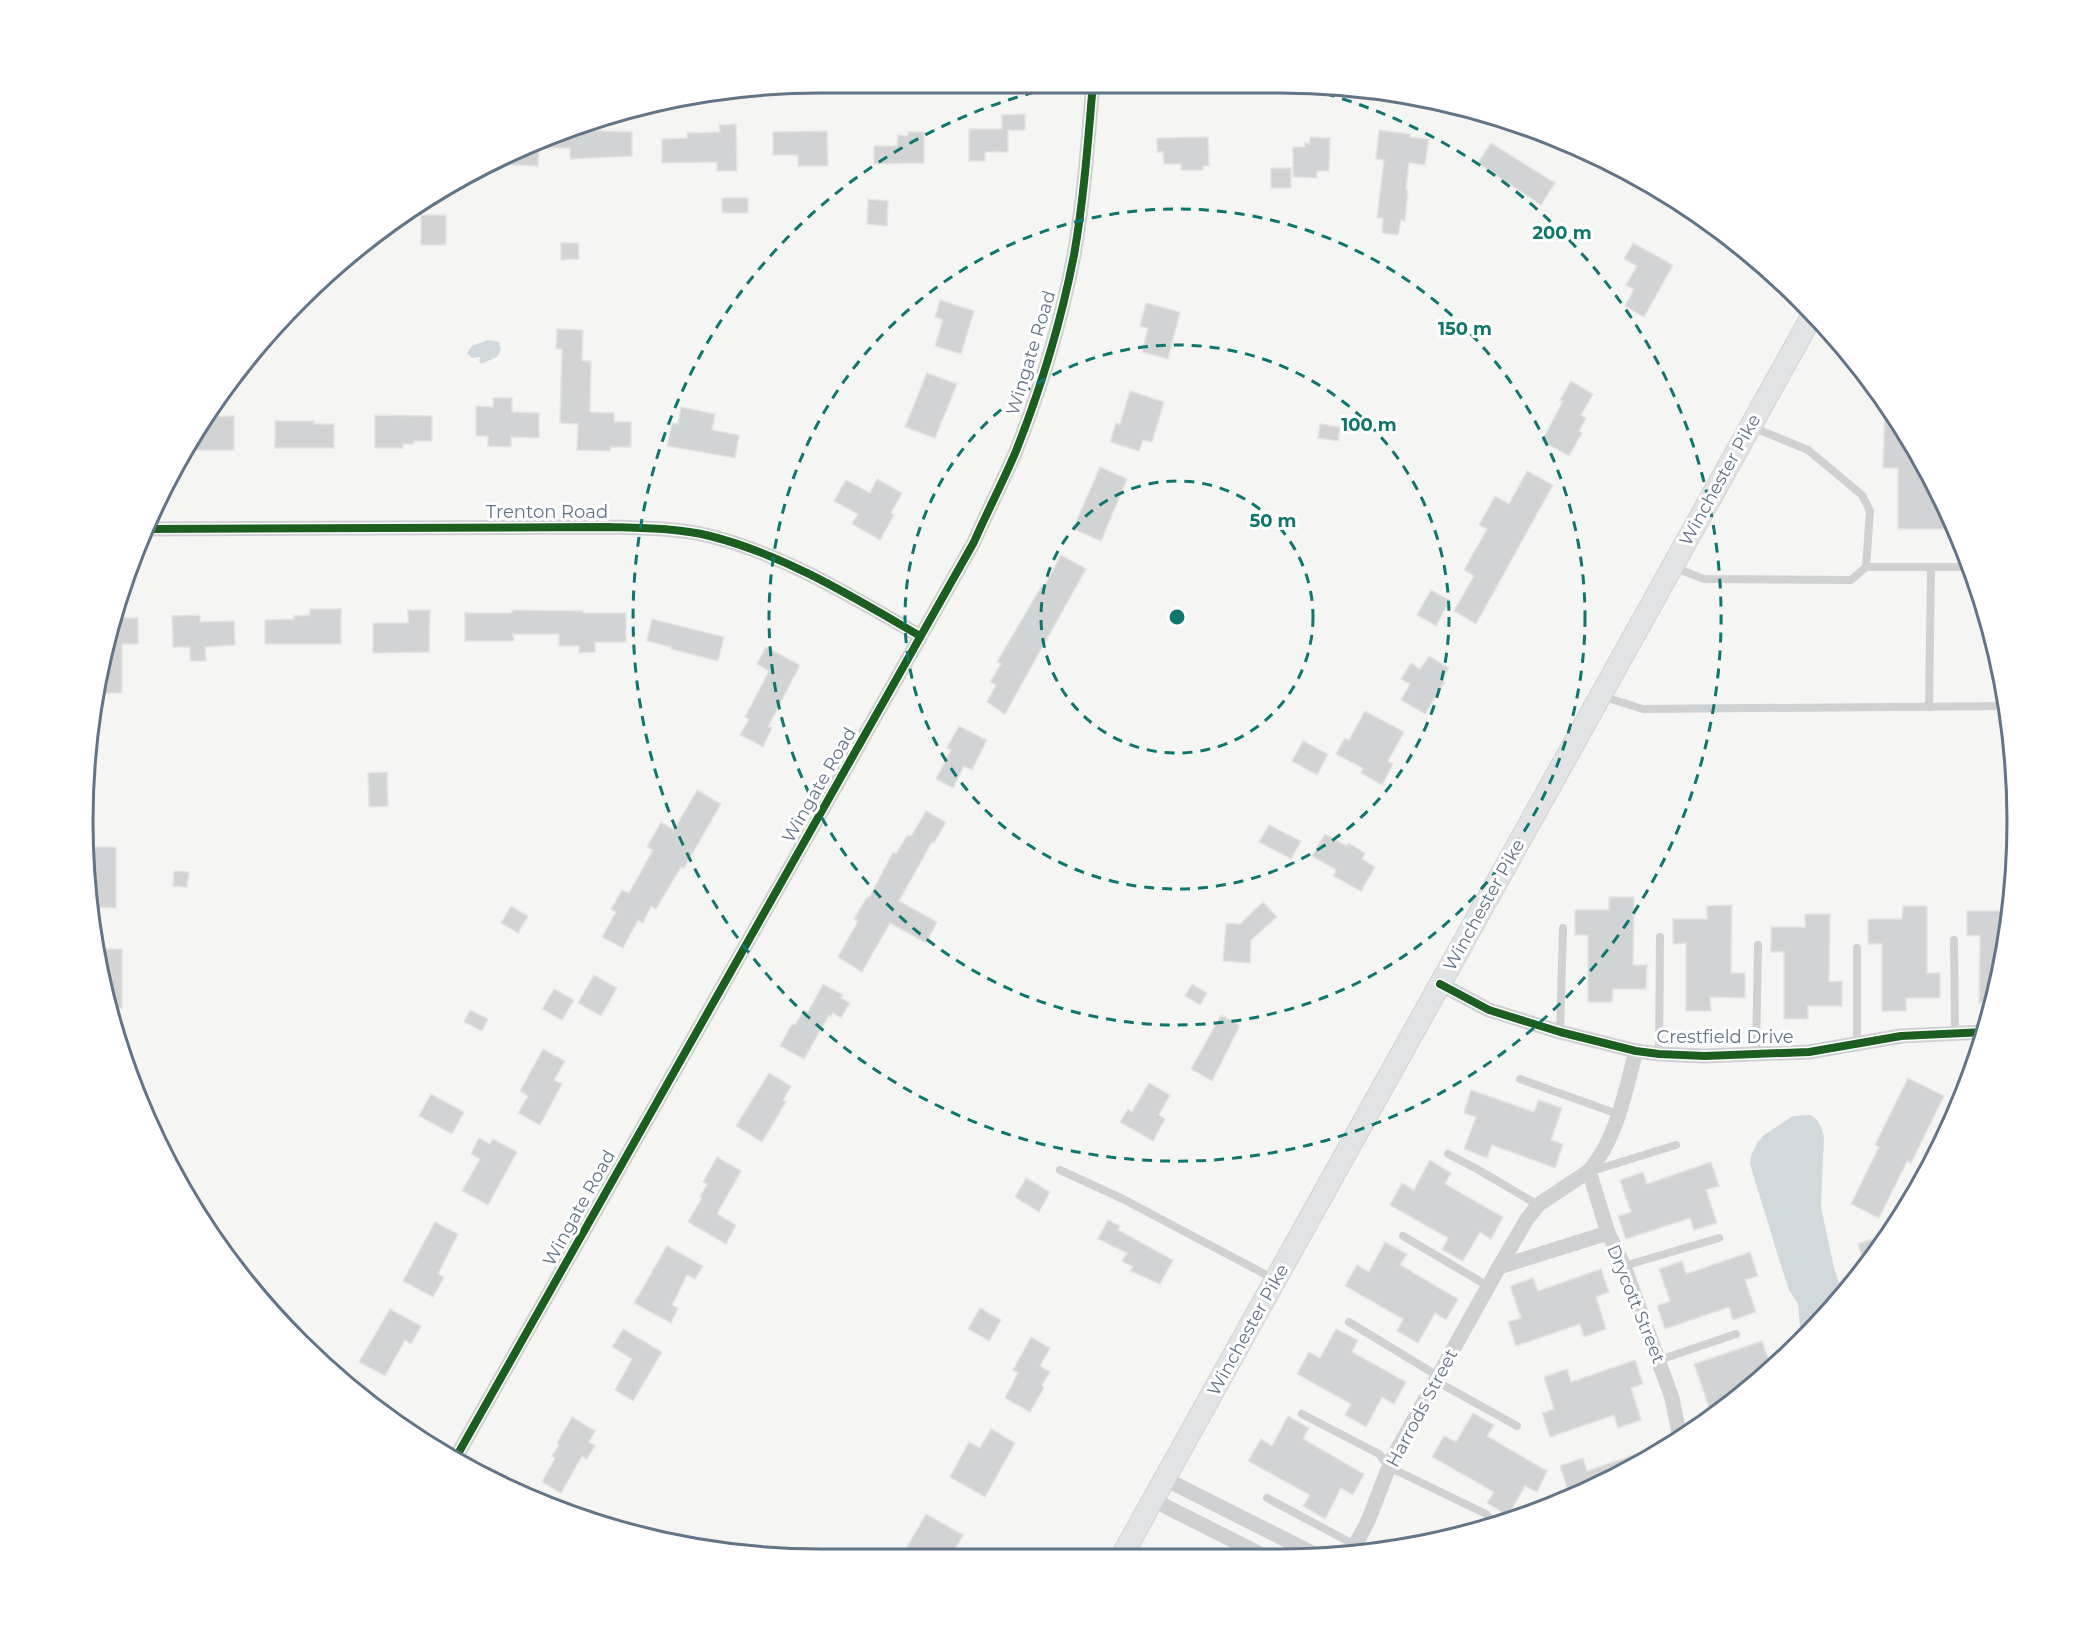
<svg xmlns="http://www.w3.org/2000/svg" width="2100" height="1642" viewBox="0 0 2100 1642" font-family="Montserrat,sans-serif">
<rect width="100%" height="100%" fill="#f5f5f3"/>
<g fill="#d2d9dd">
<path d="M488,340L499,342L501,350L497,357L481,364L479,360L481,357L472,358L467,353L472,346Z"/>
<path d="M1810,1115C1819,1119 1821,1127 1824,1136L1821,1207L1834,1268L1843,1294L1801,1338L1798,1304L1789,1290L1778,1256L1750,1164L1751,1156L1757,1143L1764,1135L1793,1116Z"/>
</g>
<g fill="#d2d3d4" stroke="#e4e4e3" stroke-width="1.5">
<path d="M1025,114V130H1008V152H985V161H969V129H1002V115Z"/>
<path d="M736,124L737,171H717V162L662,163V139L687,138V133L720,132L719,125Z"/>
<path d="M575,130L632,132V156L570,159V148H539L538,166L493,164Z"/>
<path d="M1379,130L1410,134V137L1429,139L1425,165L1409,163L1406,190L1408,191L1405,221L1401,220L1398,235L1382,233L1383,218H1377L1384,160L1376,159Z"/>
<path d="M827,131L828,166H798V155H773V132Z"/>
<path d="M908,132H924V163L874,164V146H897L898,135L908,136Z"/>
<path d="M1208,137L1209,166H1203V170H1181V164H1164L1163,152H1157V138Z"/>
<path d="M1310,137L1330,138L1329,171H1317V178L1293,177V147H1305V143L1310,144Z"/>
<path d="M1491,143L1555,183L1541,205L1478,163Z"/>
<rect x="1271" y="168" width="20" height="20"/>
<rect x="722" y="198" width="26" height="15"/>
<path d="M868,199L888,201L887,226L867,224Z"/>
<rect x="421" y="215" width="25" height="30"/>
<path d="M561,243H578L579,259L561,260Z"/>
<path d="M1633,243L1673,265L1644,317L1625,306L1634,289L1626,285L1637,266L1624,259Z"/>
<path d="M940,300L974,311L961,354L935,346L943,320L935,317Z"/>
<path d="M1146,303L1180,312L1168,359L1142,352L1148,328L1140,326Z"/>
<path d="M557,329L583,330L582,361H591L590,412L614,413V422H631V447H610V451L577,450L578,424L560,423L562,349H556Z"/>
<path d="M927,373L957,384L935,438L905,427Z"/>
<path d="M1571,381L1593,394L1581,415L1586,418L1579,431L1582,433L1569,456L1542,441L1563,401L1560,400Z"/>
<path d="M1130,391L1164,402L1152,442L1143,440L1139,451L1110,442L1116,423L1120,424Z"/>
<path d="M493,398H512V412L539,413V438L511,437V447L488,446V436H476V406L493,407Z"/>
<path d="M1885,404L1918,451L1954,529H1898V468H1883Z"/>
<path d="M681,407L715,414L712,430L739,435L735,458L667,446L672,423L678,424Z"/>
<path d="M375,415L432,416V441H414V444H403V448H375Z"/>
<path d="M209,416H234V450H183Z"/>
<path d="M275,421H314V424H334V448H275Z"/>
<path d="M1320,424L1340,427L1338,441L1318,438Z"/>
<path d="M1100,467L1127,479L1101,541L1073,529Z"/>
<path d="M1527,471L1553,485L1476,624L1454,611L1474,576L1464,570L1487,529L1479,525L1495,496L1509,504Z"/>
<path d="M877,479L902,493L891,513L894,515L880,540L852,524L858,514L834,501L846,480L870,493Z"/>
<path d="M1061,555L1086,569L1005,714L987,702L996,685L990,682L1001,664L997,662L1042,585L1044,587Z"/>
<path d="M1431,590L1450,600L1436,626L1417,615Z"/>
<path d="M310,609H341V644H265V620L294,619V616L310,615Z"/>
<path d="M408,610H430L429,652L373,653V623H408Z"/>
<path d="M512,610L583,611V613H626V642H595V652L579,653V646H559V634H513L514,641H465V613H512Z"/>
<path d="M200,615V622L234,621L235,645L205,647L206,661H190V647H173L172,616Z"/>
<path d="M113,618H138V644H122V693H99L108,630Z"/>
<path d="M652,619L724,637L718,661L671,649V647L647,641Z"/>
<path d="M766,647L800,665L768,727L772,728L763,747L740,735L749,719L745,717L769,671L757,664Z"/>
<path d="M1429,656L1449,668L1441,680L1445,682L1425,714L1401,700L1410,684L1401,679L1411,663L1420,669Z"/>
<path d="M1365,711L1404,732L1388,761L1393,764L1382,785L1361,773L1363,768L1336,754L1345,738L1349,740Z"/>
<path d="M959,726L987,740L972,770L964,766L953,788L936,779L951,750L947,748Z"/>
<path d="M1303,741L1328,754L1317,775L1292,761Z"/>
<path d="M387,772L388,806L369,807L368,773Z"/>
<path d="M697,790L721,804L684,868L681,867L656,909L651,906L643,923L638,920L623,948L602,937L616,912L611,909L622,890L629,893L653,850L647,847L661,822L674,830Z"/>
<path d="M926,811L946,822L934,843L932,842L899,901L937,922L926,943L890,923L862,972L838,957L858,921L854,919L867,897L869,898L893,852L896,854L907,836L912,835Z"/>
<path d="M1269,825L1301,841L1291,859L1259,842Z"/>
<path d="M1325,834L1347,846L1348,843L1365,853L1362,859L1375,867L1361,891L1333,876L1336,870L1312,856Z"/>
<path d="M87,847H116V908L94,907Z"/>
<path d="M174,871L189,872L187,887L173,886Z"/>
<path d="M1609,897H1634L1633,965H1647L1646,989H1613L1612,1002H1588V935H1575V910H1609Z"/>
<path d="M1263,902L1277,917L1251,940L1250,963L1223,961L1226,923L1240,924Z"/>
<path d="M1732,905L1731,973H1745V998L1710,997L1711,1011H1686V943L1673,944V919H1707V906Z"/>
<path d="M511,906L528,916L518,933L501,923Z"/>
<path d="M1903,906H1927V973H1940V998H1906V1011H1882V944H1868V919H1902Z"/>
<path d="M1967,911H2009L1994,1002L1979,1003L1980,935L1967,936Z"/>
<path d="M1805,914H1830L1829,982L1842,981V1006H1808V1019H1784V952H1771V927H1805Z"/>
<path d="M101,949H122V1008H107Z"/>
<path d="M594,975L617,988L601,1016L578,1003Z"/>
<path d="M823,984L843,995L841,998L850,1003L841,1018L833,1013L831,1016L829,1015L804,1059L780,1046L792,1024L795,1025L804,1010L808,1012Z"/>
<path d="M1192,984L1207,993L1200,1005L1185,996Z"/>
<path d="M554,989L574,1000L562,1020L542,1009Z"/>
<path d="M470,1010L488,1019L482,1031L464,1022Z"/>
<path d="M1221,1015L1240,1025L1212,1081L1191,1069Z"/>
<path d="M543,1049L565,1061L554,1080L562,1084L540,1125L518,1113L528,1096L520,1091Z"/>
<path d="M769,1073L791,1086L783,1100L786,1102L762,1142L736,1126Z"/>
<path d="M1908,1078L1944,1096L1911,1163L1907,1161L1879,1218L1851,1204L1879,1147L1875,1145Z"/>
<path d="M1149,1083L1170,1095L1159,1115L1165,1119L1153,1141L1120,1122L1128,1109L1132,1112Z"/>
<path d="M1471,1090L1534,1112L1539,1100L1562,1108L1551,1140L1563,1144L1555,1168L1492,1145L1487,1158L1464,1149L1476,1117L1464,1113Z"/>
<path d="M431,1094L464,1112L452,1134L419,1116Z"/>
<path d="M479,1138L490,1144L493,1139L517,1152L488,1205L462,1191L480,1159L471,1154Z"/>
<path d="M717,1157L741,1171L717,1214L736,1225L726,1244L688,1222L702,1198L700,1197L707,1184L703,1182Z"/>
<path d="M1430,1160L1451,1173L1445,1184L1503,1217L1491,1239L1480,1232L1463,1261L1442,1250L1448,1238L1390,1205L1402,1183L1414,1190Z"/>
<path d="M1711,1162L1719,1186L1706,1190L1717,1223L1694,1230L1690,1218L1626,1239L1618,1216L1631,1212L1620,1180L1643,1172L1647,1184Z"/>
<path d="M1026,1178L1050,1192L1039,1212L1015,1197Z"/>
<path d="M1108,1220L1120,1226L1118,1230L1173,1260L1160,1284L1130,1271L1133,1267L1122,1261L1127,1253L1098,1239Z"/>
<path d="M435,1222L458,1234L438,1274L444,1277L433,1297L403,1281Z"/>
<path d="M1887,1234L1866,1269L1858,1244Z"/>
<path d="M1385,1242L1407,1254L1400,1265L1458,1299L1446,1320L1435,1313L1418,1343L1397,1331L1403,1319L1345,1286L1357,1265L1369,1272Z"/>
<path d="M667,1246L703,1266L695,1279L687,1275L672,1305L678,1308L671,1323L634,1303Z"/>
<path d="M1750,1252L1758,1276L1745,1280L1756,1312L1733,1320L1729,1307L1665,1329L1657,1306L1670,1301L1659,1269L1682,1261L1686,1274Z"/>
<path d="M1601,1269L1609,1292L1596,1297L1606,1329L1584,1337L1580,1324L1516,1346L1508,1322L1521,1318L1510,1286L1533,1278L1538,1291Z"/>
<path d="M980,1308L1001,1320L989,1341L968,1329Z"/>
<path d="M390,1309L421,1326L411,1344L405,1340L385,1376L359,1362Z"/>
<path d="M623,1329L662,1352L633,1401L615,1390L632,1359L612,1347Z"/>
<path d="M1336,1329L1358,1340L1352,1352L1406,1382L1394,1404L1382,1397L1366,1427L1345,1415L1351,1404L1297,1374L1309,1352L1320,1358Z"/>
<path d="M1031,1337L1050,1348L1040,1366L1050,1372L1042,1385L1044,1388L1030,1412L1005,1398L1018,1373L1013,1370Z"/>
<path d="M1762,1341L1772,1370L1712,1415L1694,1364Z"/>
<path d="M1635,1360L1643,1384L1631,1388L1641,1420L1618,1428L1614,1415L1550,1437L1542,1413L1554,1409L1544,1377L1567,1369L1571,1382Z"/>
<path d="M1473,1413L1494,1425L1487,1436L1547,1471L1537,1492L1525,1486L1508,1516L1487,1503L1494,1492L1432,1457L1444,1436L1456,1442Z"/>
<path d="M1288,1416L1309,1428L1303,1439L1364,1474L1353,1495L1341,1488L1325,1519L1303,1506L1310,1495L1248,1461L1261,1439L1272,1446Z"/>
<path d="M572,1417L595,1431L589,1442L595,1446L587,1459L582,1456L561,1493L542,1482L555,1458L552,1456L559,1445L557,1443Z"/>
<path d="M991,1429L1015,1443L985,1497L950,1477L969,1442L980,1448Z"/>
<path d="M1639,1453L1643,1463L1570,1496L1560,1466L1583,1458L1587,1471Z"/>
<path d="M926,1514L963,1535L950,1558L942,1554L939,1559H900Z"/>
</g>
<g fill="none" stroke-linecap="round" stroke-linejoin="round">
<g stroke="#d1d3d4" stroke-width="23">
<path id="secondary" d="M1120,1559L1813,314"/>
</g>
<g stroke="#d0d1d2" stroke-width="8">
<path d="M1673,567L1704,579L1851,580L1866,567L1870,511L1862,495L1808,450L1752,427"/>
<path d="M1866,567H1971"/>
<path d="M1601,696L1643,709L2007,706"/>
<path d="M1929,707L1931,567"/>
<path d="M1954,940L1955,1032"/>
<path d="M1857,948V1043"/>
<path d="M1560,1032L1563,928"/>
<path d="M1659,1054L1660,937"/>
<path d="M1756,1055L1758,945"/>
<path d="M1520,1079L1618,1114"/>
<path d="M1448,1154L1477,1169L1538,1205"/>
<path d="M1060,1170L1123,1199L1274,1279"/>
<path d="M1592,1171L1676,1145"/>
<path d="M1403,1236L1488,1286"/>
<path d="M1624,1266L1719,1238"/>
<path d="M1349,1322L1438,1376"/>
<path d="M1659,1360L1736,1334"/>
<path d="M1436,1381L1517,1426"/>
<path d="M1302,1414L1379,1454L1389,1467L1486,1514L1495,1525"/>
<path d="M1267,1498L1355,1545"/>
</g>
<g stroke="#d0d1d2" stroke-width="15">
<path d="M150,529L609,527C642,528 678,528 710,536C785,555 853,597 920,636"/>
<path d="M1440,984L1489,1010L1560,1032L1636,1051L1659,1054L1705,1056L1809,1052L1901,1036L1985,1032"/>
<path d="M1589,1171L1608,1233L1624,1266L1672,1398L1680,1438"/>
<path d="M1499,1267L1527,1219L1538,1205L1589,1171C1617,1138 1625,1092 1636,1051"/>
<path d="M455,1459L974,542C987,512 1003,482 1016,451C1041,388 1061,322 1074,255C1084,198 1088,141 1093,83"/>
<path d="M1165,1479L1322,1558"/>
<path d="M1153,1500L1268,1558"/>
<path d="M1351,1553L1368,1521L1392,1459L1499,1267L1608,1233"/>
</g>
<use href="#secondary" stroke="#e2e3e4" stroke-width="21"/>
<g stroke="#fff" stroke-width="11">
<g id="cycleway">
<path d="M150,529L609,527C642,528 678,528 710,536C785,555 853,597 920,636"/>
<path d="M1440,984L1489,1010L1560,1032L1636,1051L1659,1054L1705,1056L1809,1052L1901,1036L1985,1032"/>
<path d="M455,1459L974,542C987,512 1003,482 1016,451C1041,388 1061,322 1074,255C1084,198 1088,141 1093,83"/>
</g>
</g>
<use href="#cycleway" stroke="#1b5e20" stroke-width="8"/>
</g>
<g fill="none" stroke="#0f766e" stroke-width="3" stroke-dasharray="10 8">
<circle cx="1177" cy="617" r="136"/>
<circle cx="1177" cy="617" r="272"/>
<circle cx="1177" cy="617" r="408"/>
<path d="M1290 85A544 544 0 1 1 1069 84"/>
</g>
<g text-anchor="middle" stroke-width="6" stroke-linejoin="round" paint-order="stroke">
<g font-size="18" fill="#627487" stroke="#fff">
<text transform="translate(1031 353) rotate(-73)" y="6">Wingate Road</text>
<text transform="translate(1720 480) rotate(-61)" y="6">Winchester Pike</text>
<text x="547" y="518">Trenton Road</text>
<text transform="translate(819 785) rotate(-60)" y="6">Wingate Road</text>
<text transform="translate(1484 905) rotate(-61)" y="6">Winchester Pike</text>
<text x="1725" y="1043">Crestfield Drive</text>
<text transform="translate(579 1208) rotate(-61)" y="6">Wingate Road</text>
<text transform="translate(1636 1304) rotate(68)" y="6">Drycott Street</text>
<text transform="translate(1248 1330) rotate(-61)" y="6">Winchester Pike</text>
<text transform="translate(1422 1408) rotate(-62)" y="6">Harrods Street</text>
</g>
</g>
<path d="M0 0H2100V1642H0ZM821 93H1279A728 728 0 0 1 2007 821V821A728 728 0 0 1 1279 1549H821A728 728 0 0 1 93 821V821A728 728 0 0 1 821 93Z" fill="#fff" fill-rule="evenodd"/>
<path fill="none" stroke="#627487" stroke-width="3" d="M821 93H1279A728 728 0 0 1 2007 821V821A728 728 0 0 1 1279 1549H821A728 728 0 0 1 93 821V821A728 728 0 0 1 821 93Z"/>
<circle cx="1177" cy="617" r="9" fill="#0f766e" stroke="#fff" stroke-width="3"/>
<g font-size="18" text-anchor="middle" font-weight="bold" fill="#0f766e" stroke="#fff" stroke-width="6" stroke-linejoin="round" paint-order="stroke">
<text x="1562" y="239">200 m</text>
<text x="1465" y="335">150 m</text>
<text x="1369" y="431">100 m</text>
<text x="1273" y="527">50 m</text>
</g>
</svg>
